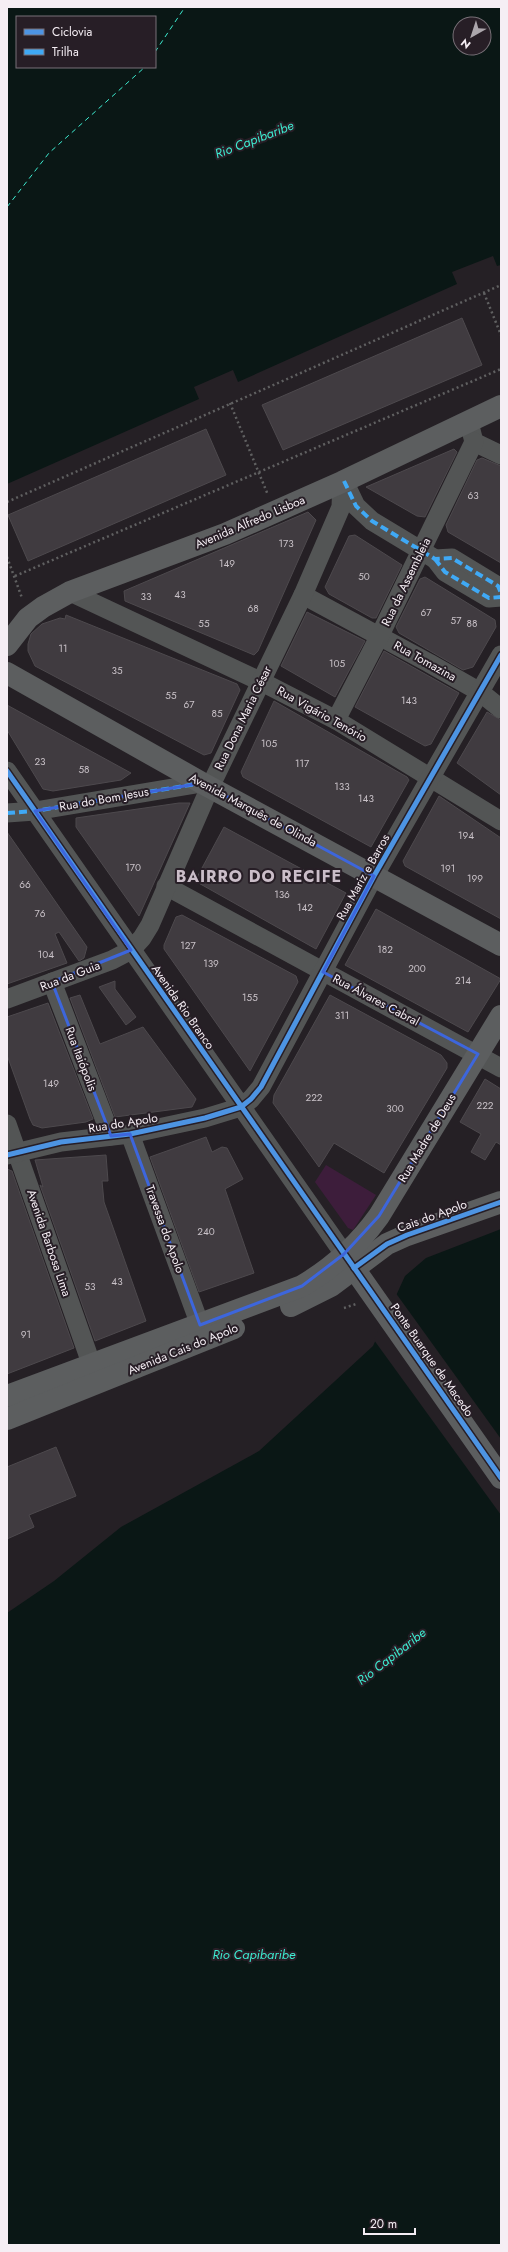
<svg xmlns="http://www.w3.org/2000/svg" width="508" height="2252" viewBox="0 0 508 2252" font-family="Jost,sans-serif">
<rect width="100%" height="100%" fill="#252025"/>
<path fill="#3d1d3b" d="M326,1165L376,1195L353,1230L348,1228L315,1182Z"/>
<g fill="#0a1715" fill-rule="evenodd">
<path d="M7,7H501V265L497,266L493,256L452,272L457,284L238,382L233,370L194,387L199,399L7,484ZM17,17H155V67H17ZM460,24H484V48H460Z"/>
<path d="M501,1229V2245H7V1613L54,1581L121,1527L259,1451L373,1346L405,1276L426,1258Z"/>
</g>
<path fill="#252025" d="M395,1292L501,1439V1515L374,1340Z"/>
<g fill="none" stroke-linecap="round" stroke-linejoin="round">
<g stroke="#3decd1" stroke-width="1" stroke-dasharray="5 4" stroke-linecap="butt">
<path d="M155,52L185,7"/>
<path d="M7,207L49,153L145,67"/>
</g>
</g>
<g fill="#403b40" stroke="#4d494d">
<path d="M462,318L482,365L283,450L262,405Z"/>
<path d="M206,429L226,475L28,561L8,515Z"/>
<path d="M454,449L457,452L425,517L417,516L366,487Z"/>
<path d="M482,458L501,466V563L448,532L446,525L477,460Z"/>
<path d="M308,512L316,520L258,651L254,655L125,601L124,591Z"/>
<path d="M355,535L402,565L376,618H372L329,594L325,587L349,536Z"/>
<path d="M425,577L495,620L496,627L473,667L463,670L399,633L396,627L420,579Z"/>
<path d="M307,612L365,641L335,697L281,666Z"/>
<path d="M66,615L237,684L240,690L211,753L204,755L35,666L28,651V644L31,634L42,624L60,618L65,619Z"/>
<path d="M384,651L459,693L431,744L425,746L355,707Z"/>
<path d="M274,701L407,777L409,780L371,847L243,777L241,772Z"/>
<path d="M7,705L67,738L131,773L121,780L53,791L43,789L7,730Z"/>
<path d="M487,712L501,720V795L457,763Z"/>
<path d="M439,796L501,838V919L405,866L403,861Z"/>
<path d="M179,803H190L139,916L76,827V818Z"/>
<path d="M224,827L346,893L316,949L195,881Z"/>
<path d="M7,832L87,947L84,958L79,961L59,932L55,934L67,963L7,984Z"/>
<path d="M376,909L501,979L468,1032L345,965Z"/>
<path d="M182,915L296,976L298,982L250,1071L164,949V945L176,917Z"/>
<path d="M115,981V989L136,1017L126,1025L99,987Z"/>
<path d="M80,995L100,1044L143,1027L196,1099L192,1107L115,1117L70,998Z"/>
<path d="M330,995L441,1055L447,1063V1068L384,1173L334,1143L319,1167L273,1103L274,1095Z"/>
<path d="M48,1003L93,1119L86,1122L42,1128L33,1125L30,1119L7,1055V1017Z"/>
<path d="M485,1079L501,1089V1145L496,1142L485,1160L471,1152L481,1134L460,1122Z"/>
<path d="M206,1137L212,1152L222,1147L227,1148L243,1179L225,1189L254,1273L199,1292L150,1157Z"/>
<path d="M106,1155L108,1181H102L104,1202L146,1321L95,1341L40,1185L43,1187L35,1160Z"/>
<path d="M7,1169L12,1171L74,1348L7,1374Z"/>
<path d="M56,1447L76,1496L29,1515L34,1527L7,1539V1467Z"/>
</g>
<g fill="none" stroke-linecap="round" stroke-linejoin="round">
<g stroke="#606061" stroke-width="2.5" stroke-dasharray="2 3" stroke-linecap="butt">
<path d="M484,293L501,335"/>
<path d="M230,403L268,495"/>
<path d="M7,502L501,285"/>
<path d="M7,557L22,598"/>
<path d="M15,576L501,369"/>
<path d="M344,1308L356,1304"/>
</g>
<g stroke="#535555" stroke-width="19">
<path d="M471,430L474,442L501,455"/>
<path d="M344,481L356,506L372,521L435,559L452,558L498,586L501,593"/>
<path d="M435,559L445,572L489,598L501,597"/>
<path d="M70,592L262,682L336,720L501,821"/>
<path d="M303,595L429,663L480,692L501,709"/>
<path d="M336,720L380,635L474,442"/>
<path d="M7,771L344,1254"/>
<path d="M7,813L35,811L202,783"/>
<path d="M166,886L501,1068"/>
<path d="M52,982L111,1136"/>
<path d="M7,999L112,960L131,950L142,938L150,925L210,787L303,595L341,507L342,482"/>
<path d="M7,1124L91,1363"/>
<path d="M130,1134L200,1325"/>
<path d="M7,1155L61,1142L130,1134L205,1118L241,1107L251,1099L261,1087L374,876L501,655"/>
</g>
<g stroke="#5c5e5f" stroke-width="22">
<path d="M7,645L28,618L43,607L70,592L225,534L342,482L501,406"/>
<path d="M7,673L202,783L501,945"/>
<path d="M346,1257L501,1478"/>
<path d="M291,1306L331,1286L387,1244L407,1235L501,1202"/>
<path d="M7,1396L302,1286C331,1269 359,1244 379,1216L501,1016"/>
<path d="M7,1419L234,1328"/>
</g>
<g stroke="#3fa9f5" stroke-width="4" stroke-dasharray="8 4" stroke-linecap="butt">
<path d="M344,481L356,506L372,521L435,559L452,558L498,586L501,593"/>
<path d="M435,559L445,572L489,598L501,597"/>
<path d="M7,813L35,811L202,783"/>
</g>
<g stroke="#271e26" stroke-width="8">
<g id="cycleway">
<path d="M7,771L501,1478"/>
<path d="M7,1155L61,1142L130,1134L205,1118L241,1107L251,1099L261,1087L374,876L501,655"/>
<path d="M354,1268L387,1244L407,1235L501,1202"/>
</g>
</g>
<use href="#cycleway" stroke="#4d94e3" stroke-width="5"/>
</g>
<path fill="none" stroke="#3d66dc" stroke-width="3" stroke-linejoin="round" d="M202,783L374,876L323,972L478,1054L379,1216L344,1254L302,1286L200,1325L130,1134L111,1136L52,982L131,950L35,811Z"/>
<g text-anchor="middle" stroke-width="4" stroke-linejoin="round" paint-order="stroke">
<g font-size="10" fill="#c8c1c7">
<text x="473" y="499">63</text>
<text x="286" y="547">173</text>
<text x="227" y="567">149</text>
<text x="364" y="580">50</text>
<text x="180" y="598">43</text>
<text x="146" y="600">33</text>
<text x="253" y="612">68</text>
<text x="426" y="616">67</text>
<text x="456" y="624">57</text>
<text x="204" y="627">55</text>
<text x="472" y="627">88</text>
<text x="63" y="652">11</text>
<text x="337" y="667">105</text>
<text x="117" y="674">35</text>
<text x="171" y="699">55</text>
<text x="409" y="704">143</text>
<text x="189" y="708">67</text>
<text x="217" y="717">85</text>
<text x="269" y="747">105</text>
<text x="40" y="765">23</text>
<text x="302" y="767">117</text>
<text x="84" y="773">58</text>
<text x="342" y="790">133</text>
<text x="366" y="802">143</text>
<text x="466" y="839">194</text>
<text x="133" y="871">170</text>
<text x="448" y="872">191</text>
<text x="475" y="882">199</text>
<text x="25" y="888">66</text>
<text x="282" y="898">136</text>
<text x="305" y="911">142</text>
<text x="40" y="917">76</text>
<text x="188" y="949">127</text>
<text x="385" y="953">182</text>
<text x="46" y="958">104</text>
<text x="211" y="967">139</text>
<text x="417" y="972">200</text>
<text x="463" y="984">214</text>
<text x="250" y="1001">155</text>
<text x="342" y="1019">311</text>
<text x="51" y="1087">149</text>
<text x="314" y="1101">222</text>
<text x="485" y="1109">222</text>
<text x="395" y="1112">300</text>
<text x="206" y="1235">240</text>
<text x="117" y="1285">43</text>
<text x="90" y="1290">53</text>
<text x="26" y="1338">91</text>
</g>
<g font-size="12" fill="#f5eef4" stroke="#271e26">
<text transform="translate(250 522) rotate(-23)" y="4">Avenida Alfredo Lisboa</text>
<text transform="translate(406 582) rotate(-64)" y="4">Rua da Assembleia</text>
<text transform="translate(425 661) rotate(29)" y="4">Rua Tomazina</text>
<text transform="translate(322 714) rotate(29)" y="4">Rua Vigário Tenório</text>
<text transform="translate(243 718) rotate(-64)" y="4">Rua Dona Maria César</text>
<text transform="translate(104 799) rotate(-10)" y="4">Rua do Bom Jesus</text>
<text transform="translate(253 810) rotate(28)" y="4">Avenida Marquês de Olinda</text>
<text transform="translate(363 877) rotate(-61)" y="4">Rua Mariz e Barros</text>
<text transform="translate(70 976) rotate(-21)" y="4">Rua da Guia</text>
<text transform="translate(376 1000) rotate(28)" y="4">Rua Álvares Cabral</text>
<text transform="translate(183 1007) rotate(55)" y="4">Avenida Rio Branco</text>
<text transform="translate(81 1059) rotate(69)" y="4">Rua Itaiópolis</text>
<text transform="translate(123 1123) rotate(-9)" y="4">Rua do Apolo</text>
<text transform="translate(427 1138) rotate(-59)" y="4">Rua Madre de Deus</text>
<text transform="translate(432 1216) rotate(-20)" y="4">Cais do Apolo</text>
<text transform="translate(165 1229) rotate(70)" y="4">Travessa do Apolo</text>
<text transform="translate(49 1243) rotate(71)" y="4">Avenida Barbosa Lima</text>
<text transform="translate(183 1349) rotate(-22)" y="4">Avenida Cais do Apolo</text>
<text transform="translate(432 1360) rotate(55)" y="4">Ponte Buarque de Macedo</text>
</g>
<g font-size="13" font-style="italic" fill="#3decd1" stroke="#271e26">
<text transform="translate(254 139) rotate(-21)" y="5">Rio Capibaribe</text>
<text transform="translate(391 1656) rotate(-38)" y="5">Rio Capibaribe</text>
<text x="254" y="1959">Rio Capibaribe</text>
</g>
<g font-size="16" font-weight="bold" letter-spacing="1" fill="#cbbec9" stroke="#271e26">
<text x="259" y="882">BAIRRO DO RECIFE</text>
</g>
</g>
<rect width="508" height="2252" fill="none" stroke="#f5eef4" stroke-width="16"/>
<rect x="16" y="16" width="140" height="52" fill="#271e26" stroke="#797178"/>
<rect x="24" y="29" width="20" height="6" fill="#4d94e3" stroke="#797178"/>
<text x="52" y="36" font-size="12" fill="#f5eef4">Ciclovia</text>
<rect x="24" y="49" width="20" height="6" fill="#3fa9f5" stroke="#797178"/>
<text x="52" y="56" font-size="12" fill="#f5eef4">Trilha</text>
<g transform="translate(472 36) rotate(219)"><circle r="19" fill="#271e26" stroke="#797178"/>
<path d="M0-3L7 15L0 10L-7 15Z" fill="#aca6ac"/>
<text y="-6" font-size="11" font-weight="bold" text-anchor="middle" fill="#f5eef4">N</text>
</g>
<path d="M364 2228v6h51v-6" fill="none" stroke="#f5eef4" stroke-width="2"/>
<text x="370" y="2228" font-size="12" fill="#f5eef4" stroke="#271e26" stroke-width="3" paint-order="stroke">20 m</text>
</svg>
